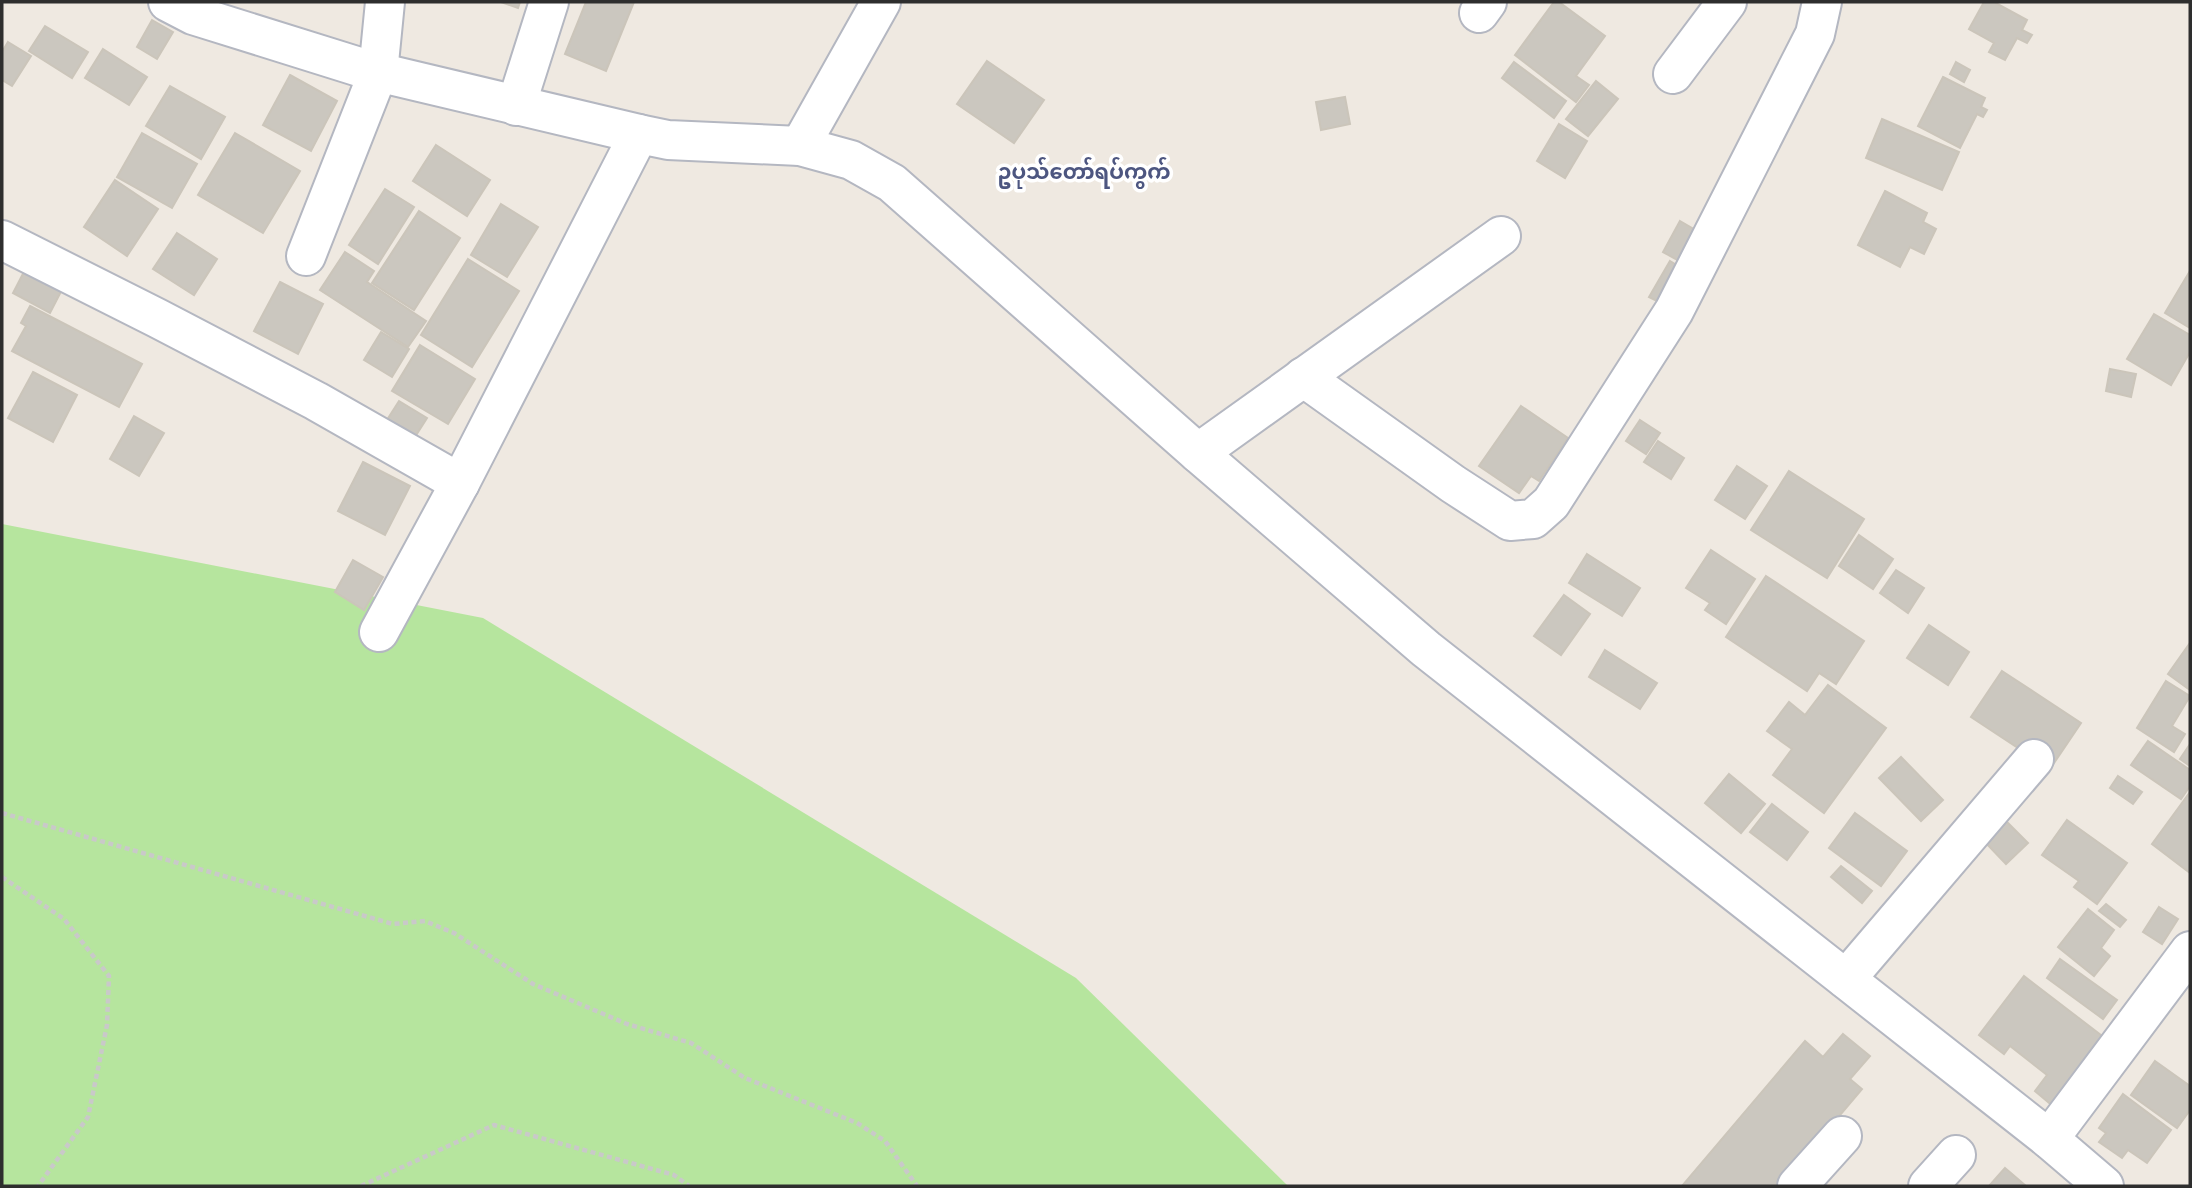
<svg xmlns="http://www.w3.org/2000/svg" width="2192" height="1188" viewBox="0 0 2192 1188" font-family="'Asap Condensed','Noto Sans Myanmar',sans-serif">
<rect width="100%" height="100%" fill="#efe9e1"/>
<path fill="#b6e59e" d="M2,524L483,618L1076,978L1288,1186H2Z"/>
<g fill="#cbc7bf" stroke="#cbc5ba" stroke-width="2">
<path d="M501,2H520L518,8Z"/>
<path d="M586,2H634L606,71L565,54Z"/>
<path d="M1554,2H1559L1605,36L1576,76L1589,85L1576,102L1515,55Z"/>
<path d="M1984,2H1994L2027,20L2022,30L2032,35L2027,43L2017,38L2005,60L1989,52L1994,43L1969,29Z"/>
<path d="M152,20L173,32L157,59L137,47Z"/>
<path d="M45,26L88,52L72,78L29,51Z"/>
<path d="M8,42L31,56L12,86L2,80V52Z"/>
<path d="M103,49L147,77L129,105L85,78Z"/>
<path d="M987,61L1044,100L1014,143L957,104Z"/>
<path d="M1514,62L1566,101L1554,118L1502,78Z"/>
<path d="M1956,62L1970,70L1964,82L1950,74Z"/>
<path d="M290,75L337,101L311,151L263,125Z"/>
<path d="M1943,77L1985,98L1981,107L1987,110L1983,117L1977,114L1960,148L1918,126Z"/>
<path d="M1596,81L1618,99L1588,136L1566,119Z"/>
<path d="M170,86L225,117L201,159L146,126Z"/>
<path d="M1345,97L1350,124L1321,130L1316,102Z"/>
<path d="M1882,119L1959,152L1942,190L1866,158Z"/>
<path d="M1559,124L1587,141L1565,178L1537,161Z"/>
<path d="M142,133L197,164L172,208L117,177Z"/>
<path d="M235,133L300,171L263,233L198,195Z"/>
<path d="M436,145L490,180L467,216L413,181Z"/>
<path d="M115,180L158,209L127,256L84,227Z"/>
<path d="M385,189L414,207L378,264L349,245Z"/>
<path d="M1885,191L1927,213L1923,222L1936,229L1924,254L1910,247L1900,267L1858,245Z"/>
<path d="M501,204L538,227L507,277L471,255Z"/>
<path d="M419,211L460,238L414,310L372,283Z"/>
<path d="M1680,221L1706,236L1688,266L1663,252Z"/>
<path d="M177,233L217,259L194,295L153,269Z"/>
<path d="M345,252L374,271L367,282L426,321L408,347L320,290Z"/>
<path d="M468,259L519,291L472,367L421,335Z"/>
<path d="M30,260L67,280L50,313L13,293Z"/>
<path d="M1670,261L1685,270L1665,305L1649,297Z"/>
<path d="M2190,271V328L2165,313Z"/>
<path d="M280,282L323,304L298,354L254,331Z"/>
<path d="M30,306L142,364L119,407L12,351L26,326L21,323Z"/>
<path d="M2154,314L2190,335V352L2171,385L2127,359Z"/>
<path d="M381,332L409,349L392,377L364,360Z"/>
<path d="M420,345L475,379L448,424L392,391Z"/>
<path d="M2110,369L2136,374L2131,397L2106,391Z"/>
<path d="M33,372L77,395L53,442L8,418Z"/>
<path d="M399,401L427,418L415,437L387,420Z"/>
<path d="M1521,406L1568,438L1539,481L1531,476L1519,493L1479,466Z"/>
<path d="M134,416L164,433L139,476L110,459Z"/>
<path d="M1640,420L1660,433L1646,454L1626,441Z"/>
<path d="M1658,441L1684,458L1671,479L1644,462Z"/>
<path d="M363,462L410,486L385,535L338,511Z"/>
<path d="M1737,466L1767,486L1745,519L1715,500Z"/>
<path d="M1789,471L1864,519L1827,578L1751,530Z"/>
<path d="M1859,535L1893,559L1873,589L1839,566Z"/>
<path d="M1711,550L1755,579L1726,624L1705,610L1710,603L1686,588Z"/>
<path d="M1587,554L1640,588L1622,616L1569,583Z"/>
<path d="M353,560L383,577L364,610L335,592Z"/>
<path d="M1896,570L1924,588L1908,613L1880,593Z"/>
<path d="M1766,576L1864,641L1836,684L1819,673L1807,691L1726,637Z"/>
<path d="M1564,595L1590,614L1561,655L1534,636Z"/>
<path d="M1929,625L1969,652L1948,685L1907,658Z"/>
<path d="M2190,643V690L2168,674Z"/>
<path d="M1605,650L1657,683L1640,709L1589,677Z"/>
<path d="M2002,671L2081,723L2050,769L1971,717Z"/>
<path d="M2166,681L2190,696L2172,726L2185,734L2174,752L2137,728Z"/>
<path d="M1828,685L1886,728L1824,813L1773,775L1792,749L1767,731L1789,702L1805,715Z"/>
<path d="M2148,741L2190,770V786L2181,799L2131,765Z"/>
<path d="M2190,744V766L2180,759Z"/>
<path d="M1901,757L1943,800L1921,821L1879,778Z"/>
<path d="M1729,774L1765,804L1741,833L1705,803Z"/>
<path d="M2118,776L2142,792L2133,804L2110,788Z"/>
<path d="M2190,792V873L2152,844Z"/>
<path d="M1772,804L1808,832L1787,860L1750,832Z"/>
<path d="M1855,813L1907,851L1881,886L1829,848Z"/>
<path d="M2005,820L2028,843L2006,864L1984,841Z"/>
<path d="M2067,820L2127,863L2097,904L2074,887L2079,881L2042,855Z"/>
<path d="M1841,866L1872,891L1862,903L1831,877Z"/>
<path d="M2106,904L2126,920L2120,927L2099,911Z"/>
<path d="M2159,907L2178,919L2162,944L2143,932Z"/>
<path d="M2088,909L2114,930L2101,948L2110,956L2094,976L2058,947Z"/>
<path d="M2060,959L2117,1000L2103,1019L2047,978Z"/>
<path d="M2024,976L2106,1039L2054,1107L2035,1091L2047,1075L2010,1046L2004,1054L1979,1035Z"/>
<path d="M1843,1034L1870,1056L1850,1079L1862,1089L1780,1186H1682L1805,1041L1823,1057Z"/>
<path d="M2155,1061L2190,1086V1110L2177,1128L2131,1095Z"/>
<path d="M2123,1094L2171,1130L2147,1163L2128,1150L2122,1158L2099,1142L2106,1133L2099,1128Z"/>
<path d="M2005,1168L2026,1186H1989Z"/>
</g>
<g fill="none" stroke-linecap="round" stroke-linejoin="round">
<g stroke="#b4b7c1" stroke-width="42">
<g id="minor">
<path d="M168,2L193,15L369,70L639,134L668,140L800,146L851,160L892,183L1198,453L1426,649L2049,1139L2104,1186"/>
<path d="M1479,13L1487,2"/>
<path d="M1673,74L1727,2"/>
<path d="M516,106L549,2"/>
<path d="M800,146L881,2"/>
<path d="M2,240L157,318L316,401L460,483"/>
<path d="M306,256L378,73L385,2"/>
<path d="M1303,377L1453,484L1510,521L1533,519L1551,503L1674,311L1815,34L1822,2"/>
<path d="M1198,453L1501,236"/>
<path d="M379,632L460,483L639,134"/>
<path d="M1846,979L2034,759"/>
<path d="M2049,1139L2190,951"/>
<path d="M1797,1186L1842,1136"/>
<path d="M1928,1186L1956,1155"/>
</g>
</g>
<g stroke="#c9c9c9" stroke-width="4.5" stroke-dasharray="5 3.5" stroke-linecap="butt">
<path d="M2,813L393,924L425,921L454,933L533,984L627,1024L691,1043L745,1078L857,1123L885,1141L917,1186"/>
<path d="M2,877L64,919L109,976L107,1025L88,1117L38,1186"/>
<path d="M361,1186L494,1125L674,1175L689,1186"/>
</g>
<use href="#minor" stroke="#fff" stroke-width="38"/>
</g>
<g text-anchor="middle" stroke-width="7" stroke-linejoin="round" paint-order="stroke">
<g font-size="21" font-weight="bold" fill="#4d5680" stroke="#fff">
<text x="1084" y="179">ဥပုသ်တော်ရပ်ကွက်</text>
</g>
</g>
<rect width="2192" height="1188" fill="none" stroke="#2e2e2e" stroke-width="7"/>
</svg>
